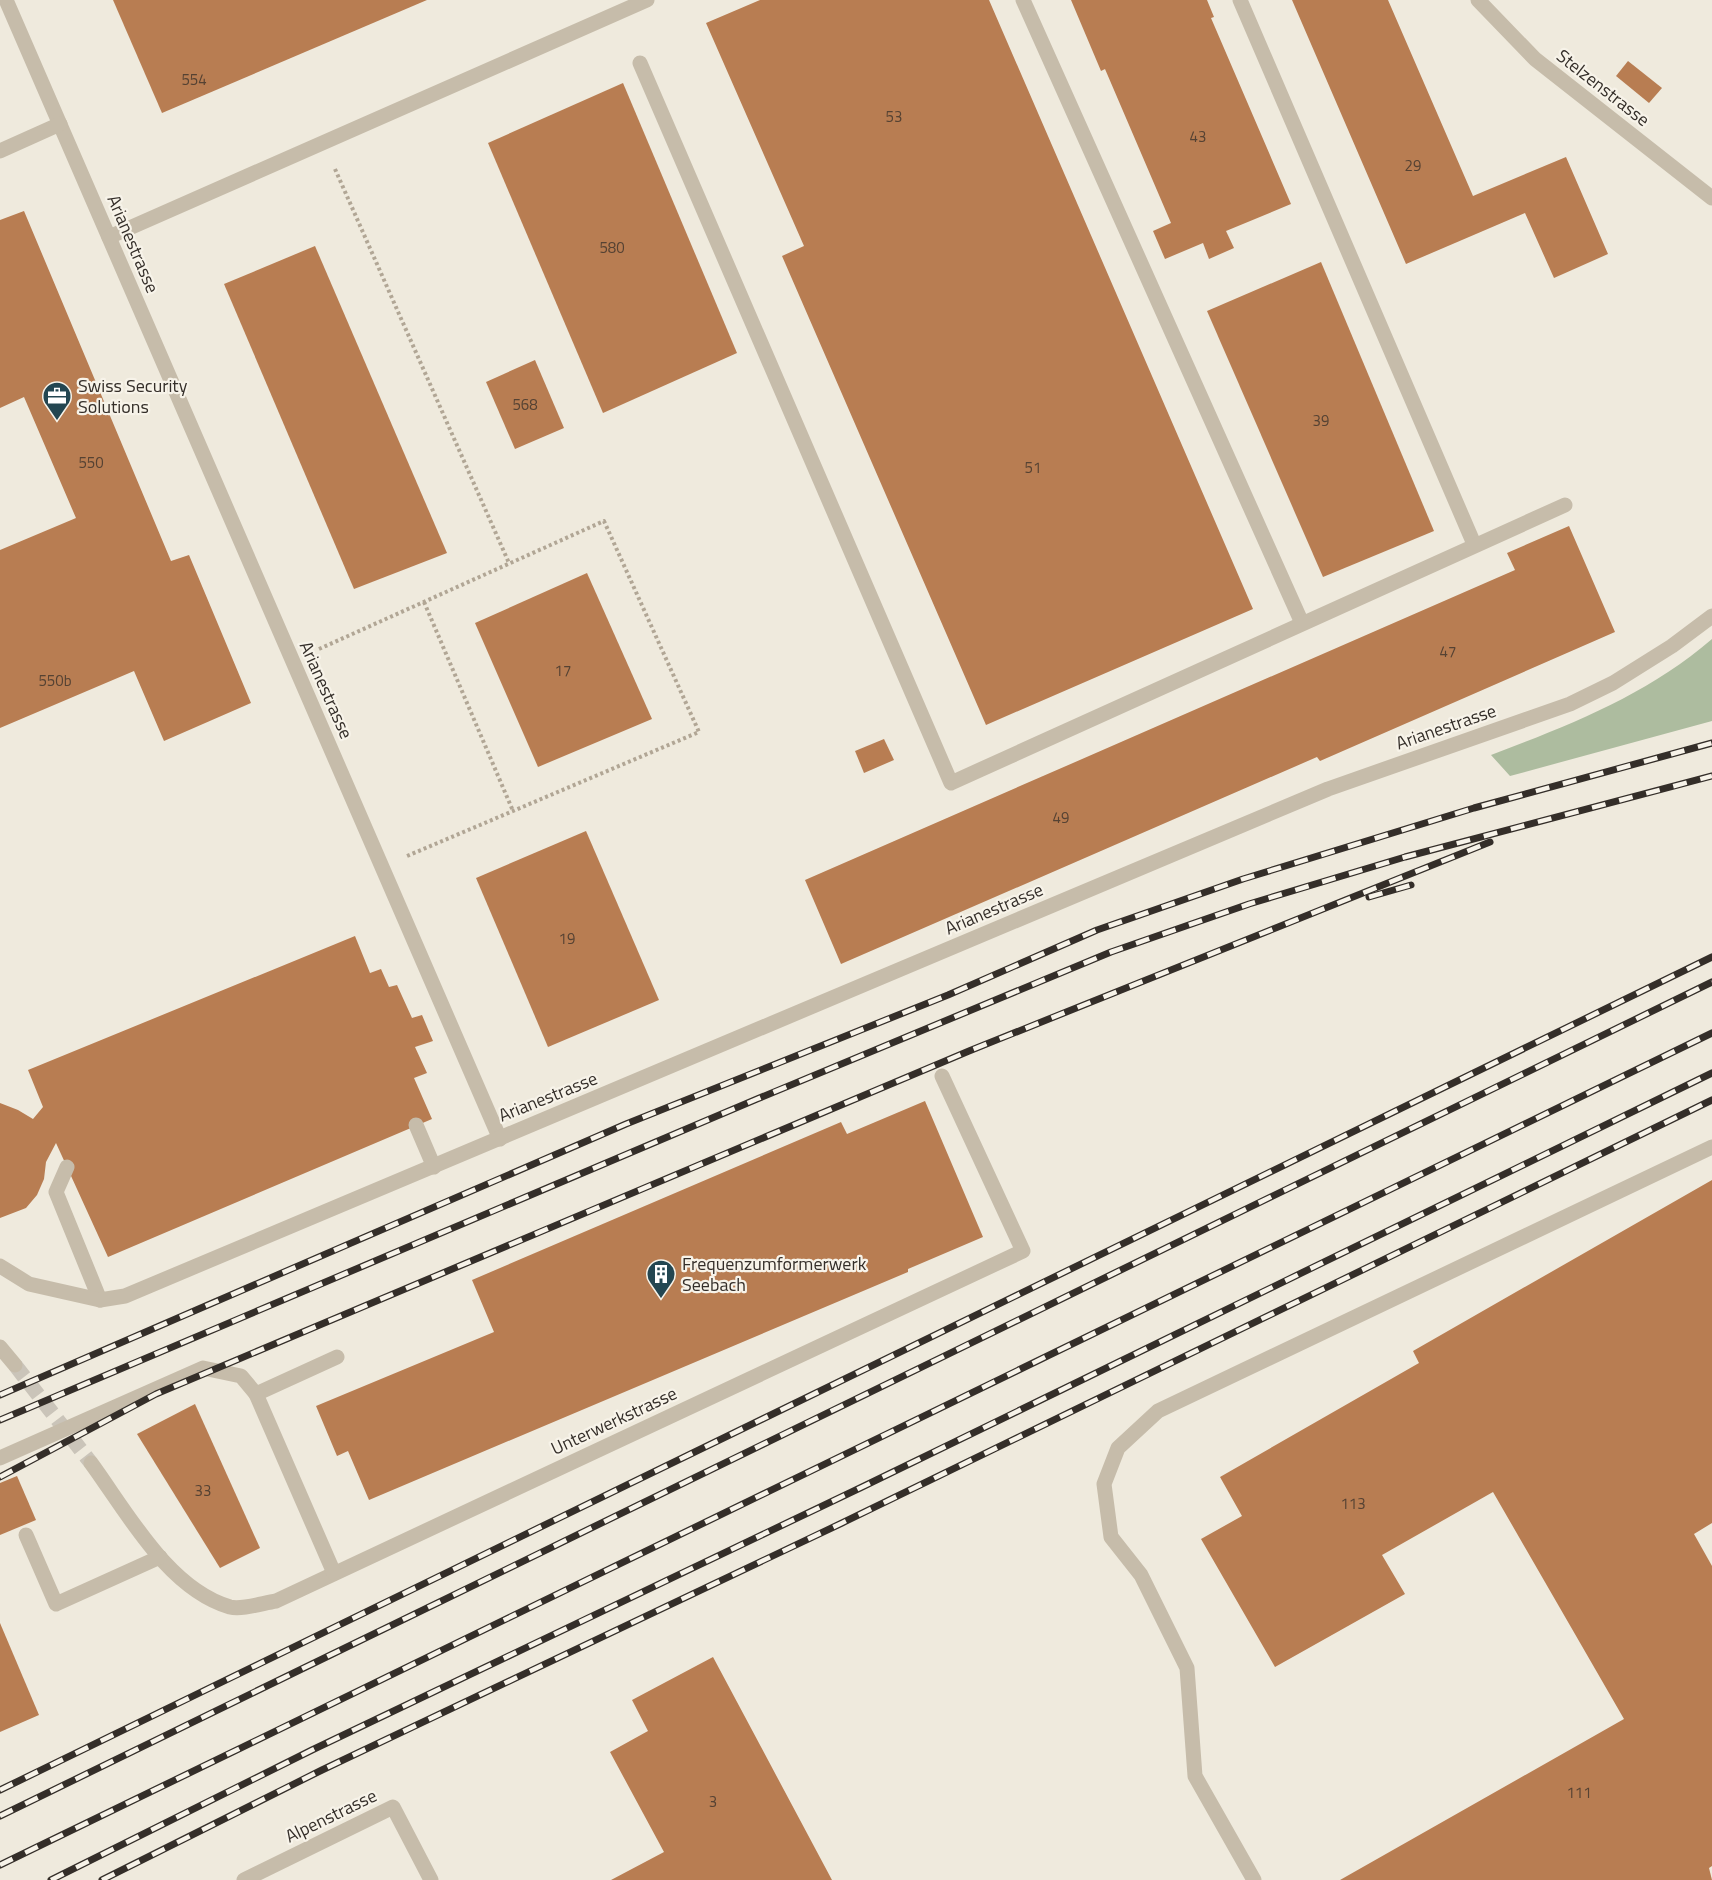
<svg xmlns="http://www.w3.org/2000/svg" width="1712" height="1880" viewBox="0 0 1712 1880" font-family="'Titillium Web',sans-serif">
<rect width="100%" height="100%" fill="#efeadd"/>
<path fill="#adbc9f" d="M1712,639V721L1510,776L1491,755C1570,725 1647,695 1712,639Z"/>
<g fill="#b87d52">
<path d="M113,0H427L162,113Z"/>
<path d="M760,0H989L1253,609L986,725L782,256L804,246L706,23Z"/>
<path d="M1071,0H1207L1214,17L1211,18L1291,204L1226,231L1234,248L1209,259L1203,243L1165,259L1153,231L1171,223L1105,69L1101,71Z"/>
<path d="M1292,0H1388L1473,196L1566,157L1608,254L1554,278L1525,213L1406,264Z"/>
<path d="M1628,61L1662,88L1649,103L1616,76Z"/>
<path d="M623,83L737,353L603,413L488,143Z"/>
<path d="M24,211L171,561L189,555L251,703L164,741L134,671L0,728V550L76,518L24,397L0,408V220Z"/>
<path d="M315,246L447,553L354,589L224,284Z"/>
<path d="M1321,262L1434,531L1323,577L1207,311Z"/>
<path d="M535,360L564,428L515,449L486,382Z"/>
<path d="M1569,526L1615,632L1320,761L1317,757L841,964L805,880L1515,570L1507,553Z"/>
<path d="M587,573L652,719L538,767L475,623Z"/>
<path d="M884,739L894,760L864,773L855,751Z"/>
<path d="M586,831L659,1000L548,1047L476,878Z"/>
<path d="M355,936L370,973L381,969L389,987L397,985L412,1018L422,1015L433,1041L415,1047L427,1073L414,1078L432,1119L108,1257L56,1143L46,1162L44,1179L37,1195L26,1208L0,1218V1103L18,1110L33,1119L43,1107L28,1070Z"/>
<path d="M925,1101L983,1237L908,1269V1272L369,1500L348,1451L337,1456L316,1406L494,1332L472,1280L841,1122L847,1134Z"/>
<path d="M1712,1180V1523L1694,1534L1712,1566V1866L1709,1868L1712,1880H1340L1624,1719L1493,1492L1382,1555L1405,1594L1275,1667L1201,1539L1242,1516L1220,1477L1419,1363L1413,1351Z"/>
<path d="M195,1404L260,1548L220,1568L137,1434Z"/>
<path d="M17,1476L36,1520L0,1535V1483Z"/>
<path d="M0,1623L39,1715L0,1732Z"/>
<path d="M713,1657L832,1880H611L664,1852L610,1752L648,1731L632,1700Z"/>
</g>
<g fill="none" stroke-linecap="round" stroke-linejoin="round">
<path stroke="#cac4b9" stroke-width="15" stroke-dasharray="15 8" stroke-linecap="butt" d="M15,1365L91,1463"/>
<g stroke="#b1a695" stroke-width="4" stroke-dasharray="3 3" stroke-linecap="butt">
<path d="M335,169L509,563"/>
<path d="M424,602L513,811"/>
<path d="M319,649L604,521L699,732L407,856"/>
</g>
<g stroke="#c6bcaa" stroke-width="15">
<path d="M6,0L500,1139"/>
<path d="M1023,0L1302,623"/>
<path d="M1240,0L1474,544"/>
<path d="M1478,0L1535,59L1712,198"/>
<path d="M640,63L951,783L1565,505"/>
<path d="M0,151L60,124"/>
<path d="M109,237L647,0"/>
<path d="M416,1125L434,1167"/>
<path d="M67,1167L56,1192L100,1300"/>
<path d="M0,1266L29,1284L100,1300L125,1296L1328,789L1570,704L1613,683L1672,646L1712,616"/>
<path d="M0,1347L15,1365"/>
<path d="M0,1458L203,1368L241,1376L256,1394"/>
<path d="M91,1463C127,1512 168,1589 230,1607C242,1610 263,1603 276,1601L1023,1251L942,1076"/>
<path d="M26,1535L56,1604L160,1557"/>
<path d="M334,1573L256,1394L337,1357"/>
<path d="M244,1880L393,1807L431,1880"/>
<path d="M1254,1880L1195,1776L1187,1668L1141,1575L1111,1537L1104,1484L1118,1448L1158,1411L1712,1147"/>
</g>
<g stroke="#342e29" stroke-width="7">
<g id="rail">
<path d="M1369,897L1411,885"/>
<path d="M0,1395L626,1124L948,995L1097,930L1243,879L1474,808L1712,743"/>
<path d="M0,1420L757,1099L1111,952L1249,904L1405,857L1712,776"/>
<path d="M0,1477L156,1394L969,1051L1490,842"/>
<path d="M0,1790L1712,957"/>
<path d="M0,1816L1712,982"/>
<path d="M0,1865L1712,1033"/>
<path d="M51,1880L312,1750L860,1488L1712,1073"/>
<path d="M102,1880L322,1770L842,1523L1712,1100"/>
</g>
</g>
<use href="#rail" stroke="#f7f3e9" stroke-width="4.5" stroke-dasharray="14" stroke-linecap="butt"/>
</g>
<defs>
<g id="office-pin" transform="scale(1.5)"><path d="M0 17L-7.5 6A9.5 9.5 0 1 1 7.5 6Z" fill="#234651" stroke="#f7f3e9"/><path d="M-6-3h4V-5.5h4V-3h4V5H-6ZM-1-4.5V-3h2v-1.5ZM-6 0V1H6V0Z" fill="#fff"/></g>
<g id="building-pin" transform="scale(1.5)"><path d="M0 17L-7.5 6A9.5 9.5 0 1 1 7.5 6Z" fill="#234651" stroke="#f7f3e9"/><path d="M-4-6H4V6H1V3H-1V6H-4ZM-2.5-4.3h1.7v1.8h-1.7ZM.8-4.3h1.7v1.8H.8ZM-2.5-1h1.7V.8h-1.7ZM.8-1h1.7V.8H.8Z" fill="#fff"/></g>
</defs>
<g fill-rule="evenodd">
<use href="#office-pin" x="57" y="396"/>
<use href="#building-pin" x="661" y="1274"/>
</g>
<g text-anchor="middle" stroke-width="4.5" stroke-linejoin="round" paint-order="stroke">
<g font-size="15" fill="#554233">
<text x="194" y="85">554</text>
<text x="894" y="122">53</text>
<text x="1198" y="142">43</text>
<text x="1413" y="171">29</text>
<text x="612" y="253">580</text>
<text x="525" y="410">568</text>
<text x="1321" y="426">39</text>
<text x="91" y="468">550</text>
<text x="1033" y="473">51</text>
<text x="1448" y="657">47</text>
<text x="563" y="676">17</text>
<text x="55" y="686">550b</text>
<text x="1061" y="823">49</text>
<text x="567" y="944">19</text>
<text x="203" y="1496">33</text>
<text x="1353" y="1509">113</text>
<text x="1579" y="1798">111</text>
<text x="713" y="1807">3</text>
</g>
<g font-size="18" fill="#342e29" stroke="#f7f3e9">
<text transform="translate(1603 88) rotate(38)" y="6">Stelzenstrasse</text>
<text transform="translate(133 244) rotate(67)" y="6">Arianestrasse</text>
<text transform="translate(326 690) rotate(66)" y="6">Arianestrasse</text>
<text transform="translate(1446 727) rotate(-19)" y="6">Arianestrasse</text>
<text transform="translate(994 909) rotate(-23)" y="6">Arianestrasse</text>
<text transform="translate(548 1097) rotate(-22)" y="6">Arianestrasse</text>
<text transform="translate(614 1421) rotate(-25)" y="6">Unterwerkstrasse</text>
<text transform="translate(331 1816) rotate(-26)" y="6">Alpenstrasse</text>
</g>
<g font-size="18" fill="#342e29" stroke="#f7f3e9" text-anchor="start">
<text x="78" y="392">Swiss Security<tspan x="78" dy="21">Solutions</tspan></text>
<text x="682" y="1270">Frequenzumformerwerk<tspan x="682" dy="21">Seebach</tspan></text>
</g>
</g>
</svg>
